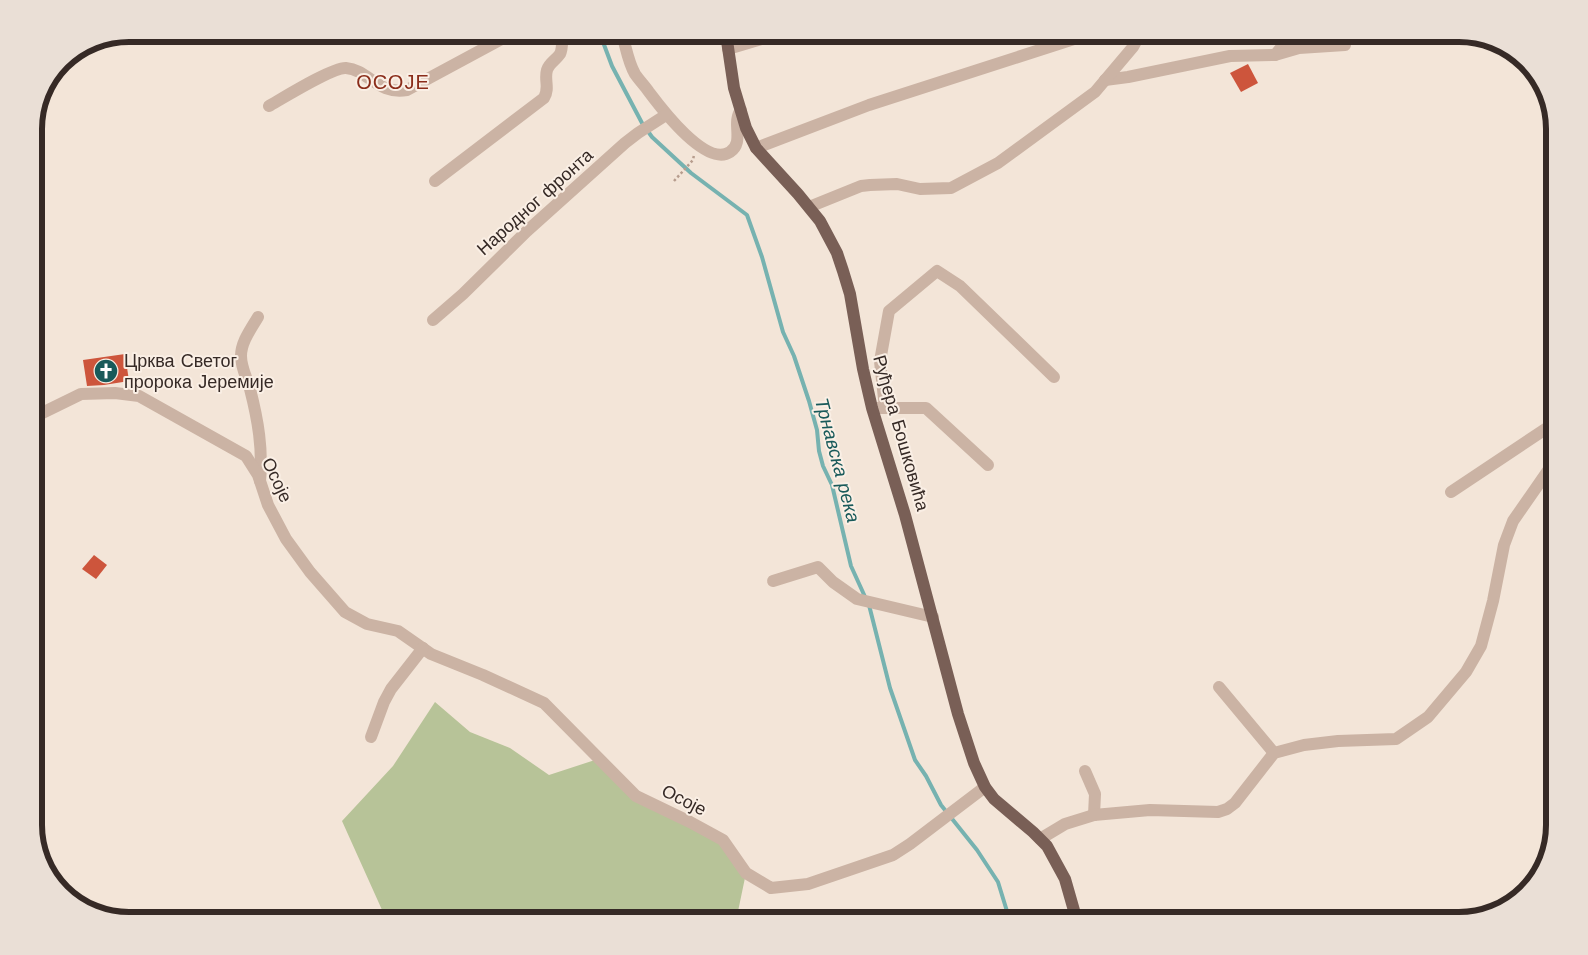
<svg xmlns="http://www.w3.org/2000/svg" width="1588" height="955" viewBox="0 0 1588 955" font-family="'Work Sans',sans-serif">
<rect width="100%" height="100%" fill="#f3e5d8"/>
<path fill="#b7c398" d="M435,702L470,732L510,748L549,775L598,759L636,796L723,840L746,873L736,921H387L342,821L393,766Z"/>
<g fill="none" stroke-linecap="round" stroke-linejoin="round">
<g stroke="#76b2b0" stroke-width="4">
<path d="M600,34L612,66L642,123L652,137L691,173L747,215L762,257L783,332L794,356L809,401L817,430L819,451L823,466L832,485L851,566L866,599"/>
<path d="M869,605L890,688L915,760L926,776L941,805L977,850L998,882L1010,921"/>
</g>
</g>
<g fill="#cd553c">
<path d="M1248,64L1258,83L1241,92L1230,73Z"/>
<path d="M125,354L129,381L104,385L87,386L83,360Z"/>
<path d="M94,555L107,565L96,579L82,569Z"/>
</g>
<g fill="none" stroke-linecap="round" stroke-linejoin="round">
<path stroke="#b79d8e" stroke-width="2.5" stroke-dasharray="2.5 2.5" stroke-linecap="butt" d="M674,181L693,160L694,155"/>
<g stroke="#cbb3a4" stroke-width="12">
<path d="M622,34C626,47 628,62 635,74C639,80 645,86 649,92C661,108 706,168 730,152C745,142 731,123 741,110"/>
<path d="M728,49L778,34"/>
<path d="M1275,55L1284,44L1288,34"/>
<path d="M1105,80L1128,77L1230,56L1275,55L1299,48L1345,45"/>
<path d="M269,106C283,98 333,67 346,68C369,70 377,95 407,90L511,34"/>
<path d="M756,148L869,105L1077,38"/>
<path d="M435,181L544,98C550,88 544,80 547,70C549,63 556,60 560,54C563,48 562,40 562,34"/>
<path d="M809,207L861,186L870,185L897,184L920,189L951,188L998,163L1095,92L1133,47L1140,34"/>
<path d="M258,317C251,329 241,342 241,356C241,368 247,378 250,389C258,420 263,449 260,481"/>
<path d="M433,320L463,294L527,231L625,143L638,133L666,115"/>
<path d="M877,408H926L988,465"/>
<path d="M885,408L880,361L889,311L937,271L960,286L1054,377"/>
<path d="M34,417L81,394L115,393L139,396L246,456L258,475L268,505L286,539L310,572L345,612L367,624L398,631L431,654L483,675L544,703L636,796L690,822L723,840L746,873L771,888L808,884L893,855L910,844L985,787"/>
<path d="M1451,492L1550,426L1554,427"/>
<path d="M773,581L818,567L833,582L857,599L933,617"/>
<path d="M1219,687L1274,753"/>
<path d="M371,737L384,702L391,689L423,648"/>
<path d="M1085,771L1095,794L1094,815"/>
<path d="M1040,839L1065,824L1094,815L1150,810L1218,812L1227,809L1235,803L1274,753L1304,745L1338,741L1396,739L1428,717L1466,672L1481,646L1493,601L1504,545L1513,521L1554,462"/>
</g>
<path stroke="#795f56" stroke-width="12" d="M726,34L734,88L746,128L756,148L798,194L820,221L837,253L843,271L850,294L863,369L872,408L905,515L958,714L974,763L985,787L994,799L1033,832L1047,846L1065,879L1077,921"/>
</g>
<defs>
<g id="church-disc" transform="scale(1.25)"><circle r="9.5" fill="#195a5a" stroke="#faefe5"/><path d="M-1.2-6h2.4v3.5h3.3v2.4h-3.3V6h-2.4V-.1h-3.3v-2.4h3.3Z" fill="#fff"/></g>
</defs>
<g fill-rule="evenodd">
<use href="#church-disc" x="106" y="371"/>
</g>
<g text-anchor="middle" stroke-width="4" stroke-linejoin="round" paint-order="stroke">
<g font-size="18" fill="#362a26" stroke="#faefe5">
<text transform="translate(535 202) rotate(-42)" y="6">Народног фронта</text>
<text transform="translate(901 433) rotate(74)" y="6">Руђера Бошковића</text>
<text transform="translate(277 480) rotate(65)" y="6">Осоје</text>
<text transform="translate(684 800) rotate(27)" y="6">Осоје</text>
</g>
<g font-size="18" fill="#362a26" stroke="#faefe5" text-anchor="start">
<text x="124" y="367">Црква Светог<tspan x="124" dy="21">пророка Јеремије</tspan></text>
</g>
<g font-size="19" font-style="italic" fill="#195a5a" stroke="#faefe5">
<text transform="translate(838 460) rotate(75)" y="7">Трнавска река</text>
</g>
<g font-size="20" letter-spacing="1" fill="#8a2d1a" stroke="#faefe5">
<text x="393" y="89">ОСОЈЕ</text>
</g>
</g>
<path d="M0 0H1588V955H0ZM129 42H1459A87 87 0 0 1 1546 129V825A87 87 0 0 1 1459 912H129A87 87 0 0 1 42 825V129A87 87 0 0 1 129 42Z" fill="#eadfd6" fill-rule="evenodd"/>
<path fill="none" stroke="#362a26" stroke-width="6" d="M129 42H1459A87 87 0 0 1 1546 129V825A87 87 0 0 1 1459 912H129A87 87 0 0 1 42 825V129A87 87 0 0 1 129 42Z"/>
</svg>
